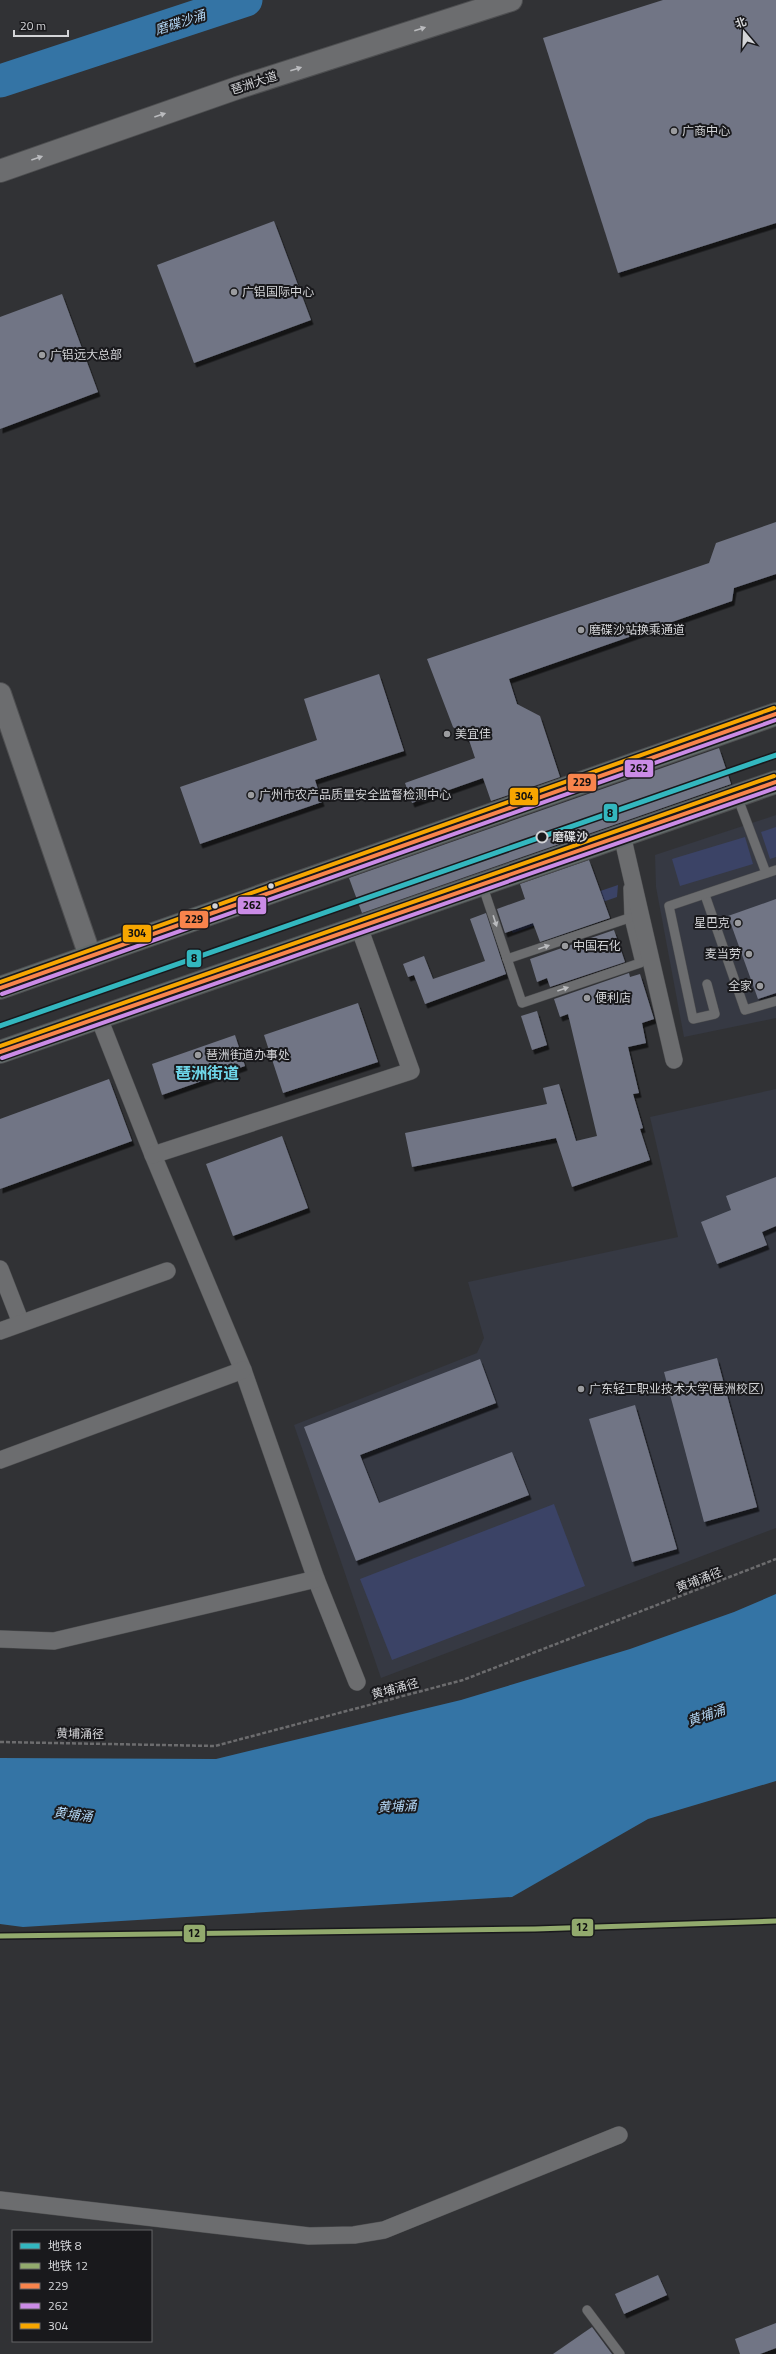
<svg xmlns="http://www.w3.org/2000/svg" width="776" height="2354" viewBox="0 0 776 2354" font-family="'Titillium Web','Noto Sans SC',sans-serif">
<defs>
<filter id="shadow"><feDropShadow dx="2.5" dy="4.5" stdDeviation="0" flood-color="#0009"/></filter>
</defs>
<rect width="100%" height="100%" fill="#313235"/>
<g fill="#363943">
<path d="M776,815V1018L684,1037L656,887L655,855Z"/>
<path d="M776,1089V1528L381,1678L294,1425L477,1353L484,1338L468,1282L678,1237L650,1117Z"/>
</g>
<g fill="#3b4366">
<path d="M776,827V857L770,859L761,832Z"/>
<path d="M745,837L753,864L680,886L672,859Z"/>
<path d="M618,885L617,897L513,933L506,923Z"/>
<path d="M554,1504L585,1586L392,1660L360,1579Z"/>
</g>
<path fill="#3474a5" d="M776,1594V1781L648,1819L512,1897L23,1927L0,1924V1758L216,1759L461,1700L630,1649L734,1612Z"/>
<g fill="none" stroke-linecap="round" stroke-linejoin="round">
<path stroke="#3474a5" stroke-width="33" d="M0,81L246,0"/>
</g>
<g fill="#717585" filter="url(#shadow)">
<path d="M663,0H776V223L618,273L543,38Z"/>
<path d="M274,221L311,320L194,363L157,265Z"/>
<path d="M62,294L98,392L0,429V317Z"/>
<path d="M776,522V574L734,588L732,601L509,679L517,704L540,716L560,777L491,801L483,778L412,803L405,783L475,758L469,740L453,727L427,659L709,563L716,543Z"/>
<path d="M379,674L404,751L315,780L322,802L200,844L180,787L317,740L304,699Z"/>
<path d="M719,748L731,784L362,913L349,878Z"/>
<path d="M589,860L610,918L540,942L533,923L505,933L497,909L525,899L520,884Z"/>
<path d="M776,899V993L758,999L728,916Z"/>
<path d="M486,913L506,974L425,1004L414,975L408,977L403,964L424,956L433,979L485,961L470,919Z"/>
<path d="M614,930L625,962L550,987L547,978L537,982L530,959Z"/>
<path d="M629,973L630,977L640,974L654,1019L642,1023L646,1043L628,1047L639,1093L633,1094L643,1128L640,1129L650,1160L572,1187L556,1138L412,1167L405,1133L547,1104L543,1088L559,1084L576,1141L597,1136L568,1014L560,1017L554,999Z"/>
<path d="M358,1003L378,1062L283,1093L264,1035Z"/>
<path d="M537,1011L547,1045L532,1050L521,1016Z"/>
<path d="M235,1035L245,1066L162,1095L152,1064Z"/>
<path d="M109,1079L132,1141L0,1189V1119Z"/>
<path d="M282,1136L308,1208L233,1236L206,1164Z"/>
<path d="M776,1177V1226L762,1232L767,1245L717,1264L701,1222L731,1210L726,1196Z"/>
<path d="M717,1358L757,1507L704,1522L664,1372Z"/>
<path d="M480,1359L496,1403L360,1455L379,1503L512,1452L529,1495L356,1561L304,1427Z"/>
<path d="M635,1405L677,1549L632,1562L589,1419Z"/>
<path d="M658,2275L667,2295L624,2314L615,2294Z"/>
<path d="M776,2323V2348L760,2354H740L735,2339Z"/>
<path d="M592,2327L612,2354H553Z"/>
</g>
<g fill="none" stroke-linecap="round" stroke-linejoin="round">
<g stroke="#4e4f51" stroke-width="10">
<g id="service">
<path d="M737,796L766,873"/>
<path d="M482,884L522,1003L640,963L629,918L628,888"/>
<path d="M705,895L745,1010L776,1001"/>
<path d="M507,959L629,918"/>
<path d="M707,984L715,1014L693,1019L669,906L776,870"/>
<path d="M587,2310L620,2354"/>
</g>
</g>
<g stroke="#4e4f51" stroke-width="18">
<g id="minor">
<path d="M622,835L674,1060"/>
<path d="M99,1018L153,1155L243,1370L316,1579L357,1682"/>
<path d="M153,1155L411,1071L359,927"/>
<path d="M0,1269L21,1323"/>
<path d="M0,1331L167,1271"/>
<path d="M0,1460L243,1370"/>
<path d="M0,1639L54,1641L316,1579"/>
<path d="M0,2200L309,2236L354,2235L384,2230L619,2135"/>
</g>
</g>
<g stroke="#4e4f51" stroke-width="24">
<g id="tertiary">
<path d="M0,171L237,88L511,0"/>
<path d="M0,694L90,956"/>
</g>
</g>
<g stroke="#4e4f51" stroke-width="24">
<g id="primary">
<path d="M0,988L776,714"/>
<path d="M0,1052L776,782"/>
</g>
</g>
<path stroke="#6c6c6e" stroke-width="2.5" stroke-dasharray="4 2" stroke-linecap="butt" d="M0,1742L215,1746L463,1680L776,1559"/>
<use href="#service" stroke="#6c6d6f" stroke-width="9"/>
<use href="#minor" stroke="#6c6d6f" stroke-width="17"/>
<use href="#tertiary" stroke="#6c6d6f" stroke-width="22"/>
<use href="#primary" stroke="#626b6a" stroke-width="22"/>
<g stroke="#19191c" stroke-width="7">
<g id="bus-1">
<path d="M0,988L776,714"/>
<path d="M0,1052L776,782"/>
</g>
</g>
<g stroke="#19191c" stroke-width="7">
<g id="bus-2">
<path d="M2,994L776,720"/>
<path d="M2,1058L776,788"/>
</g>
</g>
<g stroke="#19191c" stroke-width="7">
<g id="bus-3">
<path d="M0,982L774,708"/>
<path d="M0,1046L774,776"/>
</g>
</g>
<use href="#bus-1" stroke="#f8844c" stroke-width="4"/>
<use href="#bus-2" stroke="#ca8be6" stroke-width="4"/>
<use href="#bus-3" stroke="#f7a600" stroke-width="4"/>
<g stroke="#19191c" stroke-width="8">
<path id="metro-1" d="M0,1026L776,755"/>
</g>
<g stroke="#19191c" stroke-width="8">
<path id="metro-2" d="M0,1936L535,1929L776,1921"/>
</g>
<use href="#metro-1" stroke="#33b7bf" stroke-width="5"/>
<use href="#metro-2" stroke="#92aa6d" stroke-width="5"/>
</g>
<defs><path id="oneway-solid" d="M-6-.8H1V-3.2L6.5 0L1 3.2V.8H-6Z"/></defs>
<g fill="#babbbe">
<use href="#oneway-solid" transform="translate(420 29) rotate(-18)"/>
<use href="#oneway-solid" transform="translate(296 69) rotate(-18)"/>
<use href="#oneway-solid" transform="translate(160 115) rotate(-19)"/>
<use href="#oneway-solid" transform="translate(37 158) rotate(-19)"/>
<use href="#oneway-solid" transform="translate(495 921) rotate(72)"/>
<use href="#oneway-solid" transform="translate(544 947) rotate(-19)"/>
<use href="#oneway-solid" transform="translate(563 989) rotate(-19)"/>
</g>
<g fill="#9b9c9f" stroke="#19191c" stroke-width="1.5">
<circle cx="674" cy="131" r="4"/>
<circle cx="234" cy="292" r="4"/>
<circle cx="42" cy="355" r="4"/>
<circle cx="581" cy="630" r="4"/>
<circle cx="447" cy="734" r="4"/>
<circle cx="251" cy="795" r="4"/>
<circle cx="738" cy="923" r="4"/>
<circle cx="565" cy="946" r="4"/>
<circle cx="749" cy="954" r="4"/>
<circle cx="760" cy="986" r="4"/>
<circle cx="587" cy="998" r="4"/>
<circle cx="198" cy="1055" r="4"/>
<circle cx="581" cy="1389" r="4"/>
</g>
<circle fill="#19191c" stroke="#d4d5d8" stroke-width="2" cx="542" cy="837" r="5.5"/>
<g fill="#d4d5d8" stroke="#19191c" stroke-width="1.5">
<circle cx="271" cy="886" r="3.5"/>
<circle cx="215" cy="906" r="3.5"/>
</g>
<g text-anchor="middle" stroke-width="4" stroke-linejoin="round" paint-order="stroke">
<g font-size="12" fill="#d4d5d8" stroke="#19191c">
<text transform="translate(254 83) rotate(-18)" y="4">琶洲大道</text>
<text transform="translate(699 1580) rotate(-21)" y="4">黄埔涌径</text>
<text transform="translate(395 1689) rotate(-15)" y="4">黄埔涌径</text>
<text transform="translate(80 1734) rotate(1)" y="4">黄埔涌径</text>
</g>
<g font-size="12" fill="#d4d5d8" stroke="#19191c" text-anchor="start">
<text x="682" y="135">广商中心</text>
<text x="242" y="296">广铝国际中心</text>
<text x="50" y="359">广铝远大总部</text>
<text x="589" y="634">磨碟沙站换乘通道</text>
<text x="455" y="738">美宜佳</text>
<text x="259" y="799">广州市农产品质量安全监督检测中心</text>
<text x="730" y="927" text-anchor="end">星巴克</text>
<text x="573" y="950">中国石化</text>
<text x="741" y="958" text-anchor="end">麦当劳</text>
<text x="752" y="990" text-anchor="end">全家</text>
<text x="595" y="1002">便利店</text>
<text x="206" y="1059">琶洲街道办事处</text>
<text x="589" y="1393">广东轻工职业技术大学(琶洲校区)</text>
</g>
<g font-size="12" font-weight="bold" fill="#d4d5d8" stroke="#19191c" text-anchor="start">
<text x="552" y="841">磨碟沙</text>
</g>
<g font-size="13" font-style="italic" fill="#b1d4f2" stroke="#19191c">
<text transform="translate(180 22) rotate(-18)" y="5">磨碟沙涌</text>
<text transform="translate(706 1715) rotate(-19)" y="5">黄埔涌</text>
<text transform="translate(397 1806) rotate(-3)" y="5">黄埔涌</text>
<text transform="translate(73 1814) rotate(7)" y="5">黄埔涌</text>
</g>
<g font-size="16" font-weight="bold" fill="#6ed6e9" stroke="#19191c">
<text x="207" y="1079">琶洲街道</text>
</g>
</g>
<g stroke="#19191c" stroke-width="1.5">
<rect x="624" y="759" width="30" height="19" rx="4" fill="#ca8be6"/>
<rect x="567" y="773" width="30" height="19" rx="4" fill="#f8844c"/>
<rect x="509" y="787" width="30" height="19" rx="4" fill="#f7a600"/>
<rect x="603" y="803" width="15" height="19" rx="4" fill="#33b7bf"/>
<rect x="237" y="896" width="30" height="19" rx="4" fill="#ca8be6"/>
<rect x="179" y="910" width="30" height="19" rx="4" fill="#f8844c"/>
<rect x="122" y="924" width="30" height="19" rx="4" fill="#f7a600"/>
<rect x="186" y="949" width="16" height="19" rx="4" fill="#33b7bf"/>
<rect x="571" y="1918" width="23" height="19" rx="4" fill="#92aa6d"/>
<rect x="183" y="1924" width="23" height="19" rx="4" fill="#92aa6d"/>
</g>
<g font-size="11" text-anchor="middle" font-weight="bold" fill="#111">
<text x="639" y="772">262</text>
<text x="582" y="786">229</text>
<text x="524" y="800">304</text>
<text x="610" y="817">8</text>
<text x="252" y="909">262</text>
<text x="194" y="923">229</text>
<text x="137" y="937">304</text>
<text x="194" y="962">8</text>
<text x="582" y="1931">12</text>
<text x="194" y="1937">12</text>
</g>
<rect x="12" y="2230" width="140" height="112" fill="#19191c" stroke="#646467"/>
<rect x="20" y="2243" width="20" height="6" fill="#33b7bf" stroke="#646467"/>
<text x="48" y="2250" font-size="12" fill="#d4d5d8">地铁 8</text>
<rect x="20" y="2263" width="20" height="6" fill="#92aa6d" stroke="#646467"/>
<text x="48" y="2270" font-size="12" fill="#d4d5d8">地铁 12</text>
<rect x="20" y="2283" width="20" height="6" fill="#f8844c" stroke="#646467"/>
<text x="48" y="2290" font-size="12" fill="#d4d5d8">229</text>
<rect x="20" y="2303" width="20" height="6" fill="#ca8be6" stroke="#646467"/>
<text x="48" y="2310" font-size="12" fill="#d4d5d8">262</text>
<rect x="20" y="2323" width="20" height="6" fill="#f7a600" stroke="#646467"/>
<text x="48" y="2330" font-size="12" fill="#d4d5d8">304</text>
<g transform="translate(744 32) rotate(341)" stroke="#19191c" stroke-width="3" paint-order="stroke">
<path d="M0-3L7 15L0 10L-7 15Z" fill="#d4d5d8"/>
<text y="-6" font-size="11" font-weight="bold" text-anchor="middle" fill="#d4d5d8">北</text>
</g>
<path d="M14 30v6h54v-6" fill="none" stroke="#d4d5d8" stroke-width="2"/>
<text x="20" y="30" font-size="12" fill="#d4d5d8" stroke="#19191c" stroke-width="3" paint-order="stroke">20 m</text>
</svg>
